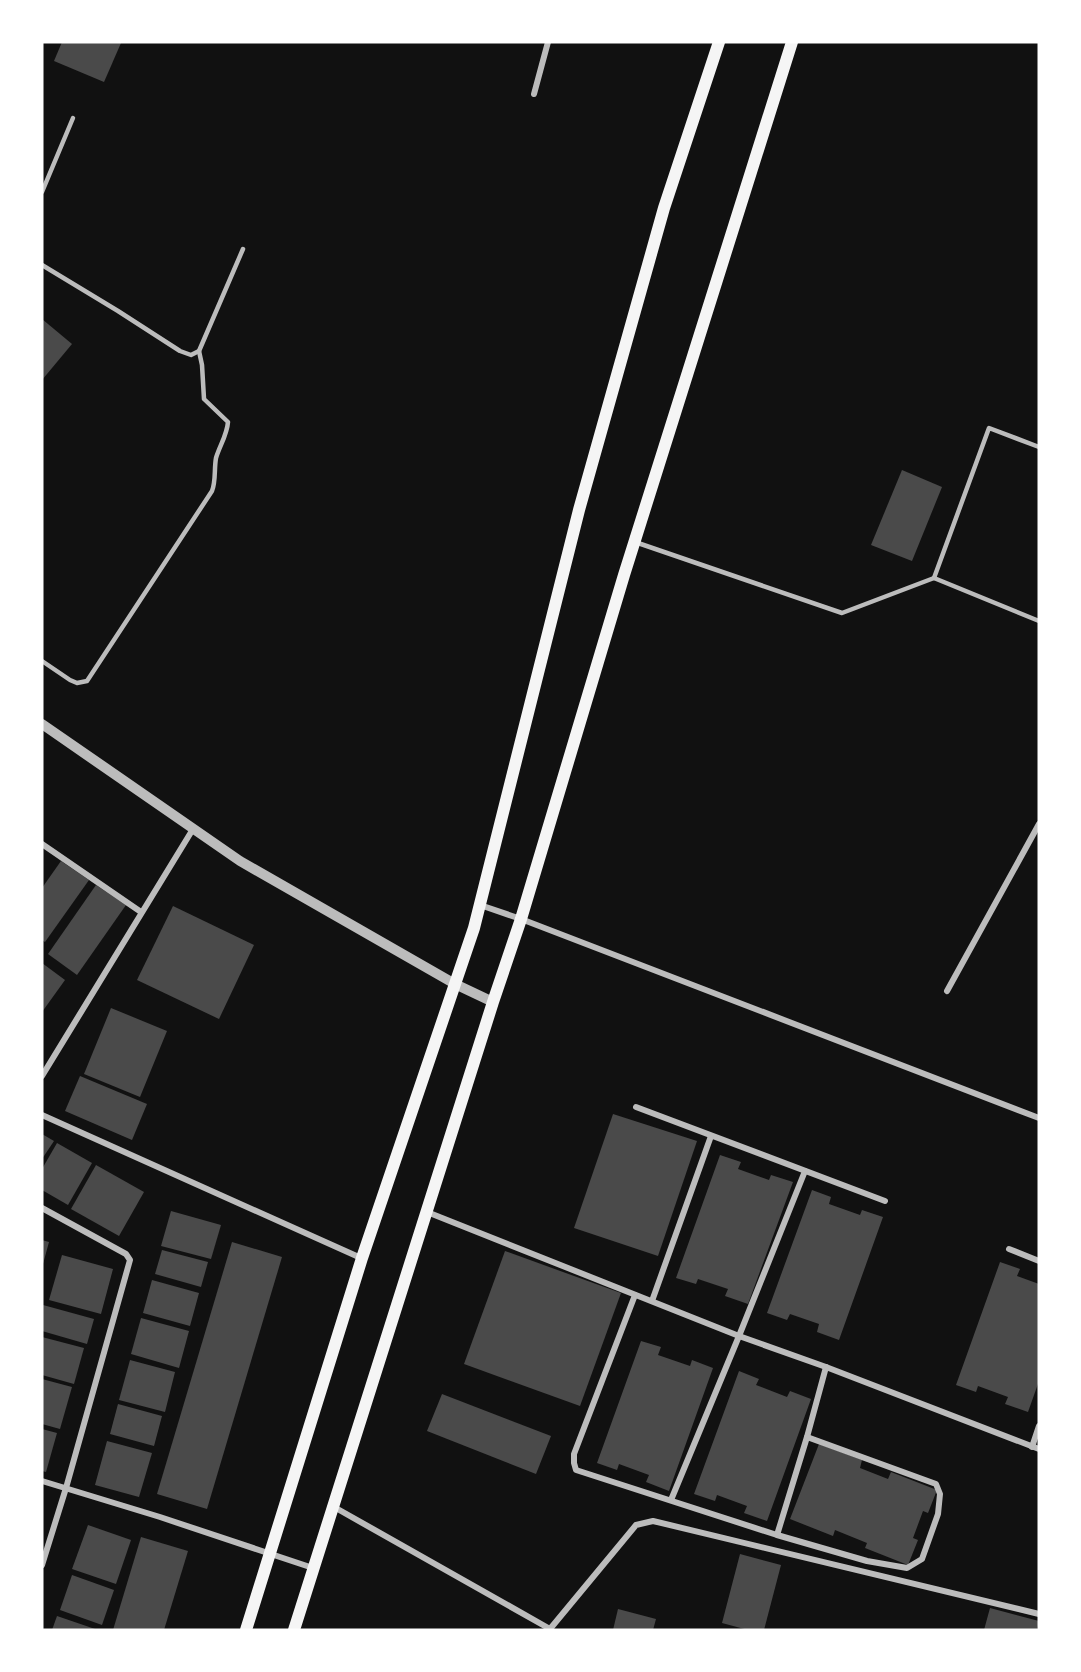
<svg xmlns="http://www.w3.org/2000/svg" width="1081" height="1672" viewBox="0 0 1081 1672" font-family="Figtree,sans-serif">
<rect width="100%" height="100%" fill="#111"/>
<g fill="#4a4a4a">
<path d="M62,42H120L121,43L104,82L54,61Z"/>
<path d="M42,319L72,344L42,380Z"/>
<path d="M902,470L942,487L912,561L871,545Z"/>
<path d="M61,861L89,880L45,942L42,940V888Z"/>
<path d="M96,885L126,905L77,975L48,954Z"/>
<path d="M173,906L254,945L219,1019L137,980Z"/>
<path d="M42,963L65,980L42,1012Z"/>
<path d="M111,1008L167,1031L140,1097L84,1074Z"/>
<path d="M80,1076L147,1104L132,1140L65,1111Z"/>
<path d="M613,1114L697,1141L658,1256L574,1228Z"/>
<path d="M42,1134L54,1141L42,1159Z"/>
<path d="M57,1143L92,1163L68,1205L42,1190V1169Z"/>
<path d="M720,1155L741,1162L738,1169L769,1180L771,1175L793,1182L748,1304L725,1296L728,1289L698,1279L696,1284L676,1278Z"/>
<path d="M96,1165L144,1192L119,1236L71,1209Z"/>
<path d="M812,1190L831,1197L829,1204L860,1215L862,1210L883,1217L839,1340L817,1332L819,1324L790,1314L787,1320L767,1313Z"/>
<path d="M171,1211L221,1225L211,1259L161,1246Z"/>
<path d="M42,1240L49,1242L43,1264L42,1263Z"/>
<path d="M232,1242L282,1257L207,1509L157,1494Z"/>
<path d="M162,1250L208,1262L201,1287L155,1274Z"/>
<path d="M505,1251L621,1293L580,1406L464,1364Z"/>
<path d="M62,1255L113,1269L101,1314L49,1300Z"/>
<path d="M1000,1262L1020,1269L1017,1276L1039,1284V1381L1028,1412L1005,1404L1008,1397L978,1386L976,1392L956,1385Z"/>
<path d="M152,1280L199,1293L190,1326L143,1313Z"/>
<path d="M43,1305L94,1319L87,1344L42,1331Z"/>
<path d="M141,1318L189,1331L179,1368L131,1354Z"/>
<path d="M42,1337L84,1348L74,1384L42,1375Z"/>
<path d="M641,1341L661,1347L658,1355L690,1366L692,1360L713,1368L669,1491L646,1482L649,1475L619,1464L617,1470L597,1463Z"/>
<path d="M130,1360L175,1372L165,1412L119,1400Z"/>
<path d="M739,1371L759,1379L756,1385L787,1397L790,1391L811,1399L767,1521L744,1513L747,1506L717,1495L715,1501L694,1494Z"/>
<path d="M42,1379L72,1387L60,1429L42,1424Z"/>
<path d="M442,1394L551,1436L536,1474L427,1431Z"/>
<path d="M118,1404L162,1416L154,1446L110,1434Z"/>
<path d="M42,1429L57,1433L46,1472L42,1471Z"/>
<path d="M107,1441L152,1453L139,1497L95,1485Z"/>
<path d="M819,1444L862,1460L860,1468L888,1479L891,1472L937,1490L928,1513L923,1511L913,1538L918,1540L908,1565L865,1548L867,1543L835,1530L833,1536L790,1519Z"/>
<path d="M88,1525L131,1540L116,1584L72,1569Z"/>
<path d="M141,1537L188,1551L164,1630H113Z"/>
<path d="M740,1554L781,1565L764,1630H748L722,1623Z"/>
<path d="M72,1575L114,1590L102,1625L60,1610Z"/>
<path d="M990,1608L1039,1621L1037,1630H984Z"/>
<path d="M618,1609L656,1619L653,1630H613Z"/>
<path d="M57,1616L98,1630H52Z"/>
</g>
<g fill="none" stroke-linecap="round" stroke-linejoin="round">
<g stroke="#bcbcbc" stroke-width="4.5">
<path d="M42,192L73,118"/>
<path d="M42,265L118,311L180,351L191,355L199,351L243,249"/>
<path d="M635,542L842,613L934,578L1039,621"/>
<path d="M934,578L989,428L1039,447"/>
<path d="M42,661L70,680L77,683L87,681L212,491C216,481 214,469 216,458C220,445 227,435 228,422L204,399L202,365L199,351"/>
</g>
<g stroke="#bcbcbc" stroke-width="6">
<path d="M534,94L548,42"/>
<path d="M42,844L141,912"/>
<path d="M480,905L521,919L1039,1118"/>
<path d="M947,991L1039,824"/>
<path d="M42,1076L193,829"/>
<path d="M636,1107L885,1201"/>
<path d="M42,1115L361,1258"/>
<path d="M42,1208L126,1254L130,1260L66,1488L42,1565"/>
<path d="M427,1212L739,1336L826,1367L1039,1449"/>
<path d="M1009,1249L1039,1261"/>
<path d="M635,1295L574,1454V1463L576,1470L777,1535L867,1561L907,1568L922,1559L938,1514L940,1494L936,1484L807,1437"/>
<path d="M652,1301L711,1136"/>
<path d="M1032,1447L1039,1426"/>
<path d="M42,1481L160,1517L313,1568"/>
<path d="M671,1500L739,1336L805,1171"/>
<path d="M334,1507L550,1629V1630"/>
<path d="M777,1535L807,1437L826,1367"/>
<path d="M550,1629L636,1525L653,1521L1039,1614"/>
</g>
<path stroke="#bcbcbc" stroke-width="10" d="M42,724L240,861L455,984L493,1002"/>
<g stroke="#f5f5f5" stroke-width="12">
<path d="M246,1630L362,1258L474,928L579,510L664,208L719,42"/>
<path d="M294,1630L493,1002L521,919L624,575L792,42"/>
</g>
</g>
<rect width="1081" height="1672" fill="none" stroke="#ffffff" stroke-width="87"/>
</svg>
